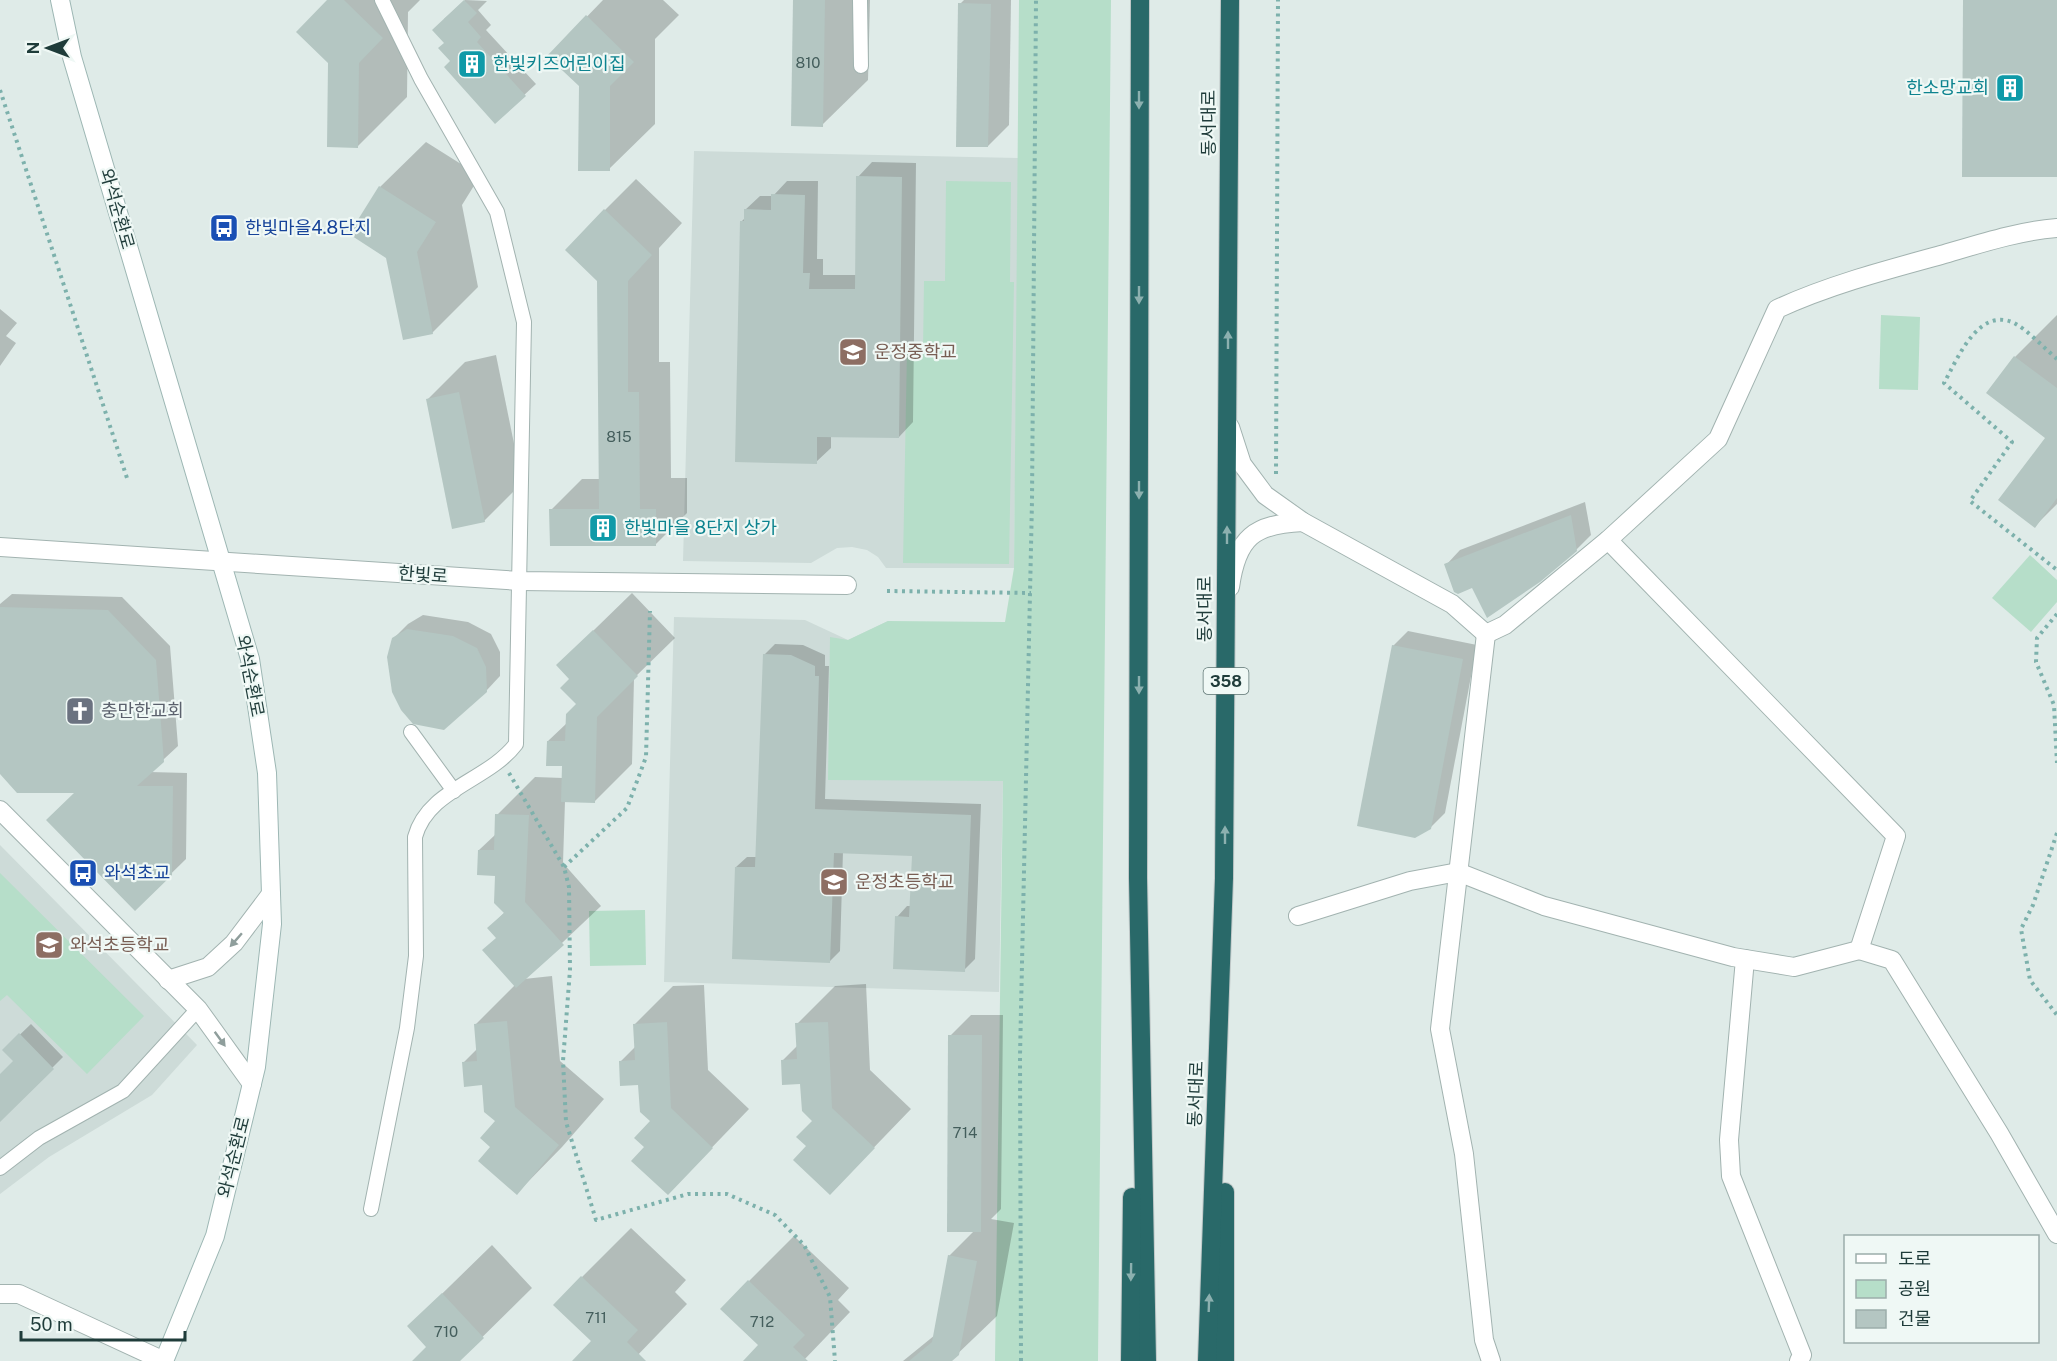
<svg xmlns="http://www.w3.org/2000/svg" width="2057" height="1361" viewBox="0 0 2057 1361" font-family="'Public Sans','Noto Sans KR',sans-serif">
<rect width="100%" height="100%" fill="#dfebe8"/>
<g fill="#cddbd8">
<path d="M694,151L1019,158L1014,568H886L878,557L867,550L852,547L837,548L811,563L683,561Z"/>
<path d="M674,617L805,620L848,640L888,621L1003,781L999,992L664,982Z"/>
<path d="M0,845L197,1045L152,1095L49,1157L0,1194Z"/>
</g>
<g fill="#b6dec9">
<path d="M1019,0H1111L1098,1361H995L1003,781L828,780L830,637L848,640L888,621L1005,622L1014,568Z"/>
<path d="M946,181L1011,182L1010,282H1014L1009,564L903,563L907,349H923L924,281H945Z"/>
<path d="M1881,315L1920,317L1918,390L1879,389Z"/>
<path d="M2030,555L2057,580V602L2031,632L1992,598Z"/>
<path d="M0,873L144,1016L87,1074L7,995L0,1001Z"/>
<path d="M645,910L646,965L590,966L589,911Z"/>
</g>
<g fill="#0003">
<path d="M329,0H420L408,12L407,97L358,146Z"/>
<path d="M465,0L487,1L478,10L491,25L486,30L536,84L495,122L451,61L445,42L444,19Z"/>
<path d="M603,0H663L679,15L655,39V124L609,169L580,86L549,56Z"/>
<path d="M794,0H870L868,80L822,125Z"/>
<path d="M964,0H1011L1009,125L988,146L960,4Z"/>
<path d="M426,142L480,176L462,205L478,287L432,333L380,187Z"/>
<path d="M872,162L916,163L913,422L899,437L831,436V448L816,462L741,222L745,218V210L760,196H773L787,181H818L817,259H823V275H857L858,177Z"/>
<path d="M636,179L682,223L659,248V362H670L671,478H687V513L655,545L551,510L582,479H600L598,280L605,210Z"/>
<path d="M0,309L17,323L6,336L16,343L0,366Z"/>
<path d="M2057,315V504L2035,526L2047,437L1988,393L2015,357Z"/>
<path d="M496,355L522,483L484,521L427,400L465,362Z"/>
<path d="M1585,502L1591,535L1576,550L1473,586L1446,565L1460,550Z"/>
<path d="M632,593L675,638L634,678L632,764L594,802L565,801L563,863L601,906L524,979L552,976L560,1061L604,1099L562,1147L517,1193L492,1147L497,1121L483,1084L463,1063L478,1048L475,1025L515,985L497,937L489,928L505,912L497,874L479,850L496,834L497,815L535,777L563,778L564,765L548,741L567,723L578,704L571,679L558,665Z"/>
<path d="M12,594L122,597L170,646L178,746L150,772L187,773L186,859L135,909L77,791L0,772V604Z"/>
<path d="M423,615L468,622L491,634L500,652V676L486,691L393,639L408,624Z"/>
<path d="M1408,631L1477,645L1445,813L1430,828L1393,646Z"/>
<path d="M775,644L803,645L825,655V666H829L825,799L981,804L975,959L964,970L897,917L907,906H911L913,854L843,851L840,951L829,962L736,867L747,857H757L764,655Z"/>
<path d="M866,984L870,1070L911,1109L830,1193L808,1146L814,1121L802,1083L782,1061L797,1046V1024L835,986Z"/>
<path d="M704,985L708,1070L749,1109L668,1193L646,1147L652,1121L640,1083L621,1061L636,1046L635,1024L673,986Z"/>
<path d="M971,1015H1003L1001,1209L991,1219L1014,1223L997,1316L950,1361H903L935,1335L949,1256L975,1230L950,1036Z"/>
<path d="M31,1024L63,1057L0,1120V1076L15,1061L4,1050Z"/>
<path d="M631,1228L686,1280L675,1292L687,1304L632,1361H574L593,1341L582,1277Z"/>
<path d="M794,1236L849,1288L838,1300L850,1312L803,1361H745L760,1345L749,1281Z"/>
<path d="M492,1245L532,1288L458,1361H413L428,1346L409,1326Z"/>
</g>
<g fill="#b4c6c2">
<path d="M327,0H344L383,38L359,63L358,148L327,147L328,63L296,32Z"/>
<path d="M464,0L477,13L468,22L481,37L477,42L526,96L495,124L444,67L450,61L438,48L444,43L432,30Z"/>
<path d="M793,0H825L823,127L791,126Z"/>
<path d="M1963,0H2057V177H1962Z"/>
<path d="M958,3L991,4L988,147H956Z"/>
<path d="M586,15L634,62L610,86V171H578L579,86L547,56Z"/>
<path d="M856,176L902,177L899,438L817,437V464L735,462L740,221H744V209L771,210V194L805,195L803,273H810L809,289H855Z"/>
<path d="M379,186L436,222L417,252L433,334L403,340L386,258L349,234Z"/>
<path d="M604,209L652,255L628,281V392H639L640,509H656V546H550L549,509H599L597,281L565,250Z"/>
<path d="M2014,356L2057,388V498L2035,528L1998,500L2045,438L1986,393Z"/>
<path d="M459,392L485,522L452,529L426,399Z"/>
<path d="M1571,515L1577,551L1540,582L1487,618L1472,588L1458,594L1454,592L1444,564Z"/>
<path d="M0,607L108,610L156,660L164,762L137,786H173L172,875L135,911L46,820L74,793H17L0,774Z"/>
<path d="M407,629L453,636L477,648L486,667L487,692L444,730L413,724L401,710L392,692L387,657L392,638Z"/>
<path d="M593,630L638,676L597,717L595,803L561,802L562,766H546L547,741H565L566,714L576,704L560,688L569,679L556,665Z"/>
<path d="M1392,645L1463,659L1431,829L1415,838L1357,826Z"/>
<path d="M763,654L791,655L815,666V676H819L815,809L971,815L965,972L893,969L895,916L909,917L912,856L834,853L830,963L732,959L735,867H755Z"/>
<path d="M495,814L529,815L525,902L564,945L516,988L482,950L496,938L487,928L504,913L494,903L495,876L477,875L478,850H494Z"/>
<path d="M507,1021L515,1107L559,1145L517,1195L478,1161L490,1147L480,1138L495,1121L484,1112L482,1085L464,1087L462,1062L477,1061L474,1024Z"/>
<path d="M667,1022L671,1108L713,1148L668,1195L631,1161L644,1147L634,1138L650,1121L640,1112L638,1085L620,1086L619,1061L635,1060L633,1024Z"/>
<path d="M828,1022L832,1108L875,1148L830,1195L793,1160L806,1146L796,1137L812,1121L802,1111L800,1084L782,1085L781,1060L797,1059L795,1023Z"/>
<path d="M19,1033L54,1069L0,1122V1074L13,1061L2,1050Z"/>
<path d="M948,1035H982L981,1232H947Z"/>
<path d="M948,1255L977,1261L959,1355L952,1361H909L932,1342Z"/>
<path d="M581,1276L638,1330L627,1342L646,1361H572L591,1341L553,1305Z"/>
<path d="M748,1280L805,1335L793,1347L808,1361H743L758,1345L720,1309Z"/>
<path d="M442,1293L484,1338L460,1361H412L426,1347L407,1326Z"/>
</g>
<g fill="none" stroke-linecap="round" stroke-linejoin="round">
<g stroke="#a2b3b0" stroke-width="16">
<g id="lane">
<path d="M860,0L861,66"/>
<path d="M411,732L454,791"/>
<path d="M0,1168L39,1138L123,1091L198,1009"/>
<path d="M371,1209L407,1028L416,956L415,837C428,789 488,781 516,744L524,322L497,212L421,79L382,0"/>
</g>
</g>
<g stroke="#a2b3b0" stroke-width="20">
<g id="street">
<path d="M1230,427L1242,464L1265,495L1303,522L1452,604L1486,634"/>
<path d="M0,547L520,581L847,585"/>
<path d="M1230,587C1237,537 1254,524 1303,522"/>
<path d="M1486,634L1505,625L1608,540L1718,439L1777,309C1829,285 1886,270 1941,255C1979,244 2018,231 2057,228"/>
<path d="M1486,634L1440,1029L1464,1154L1484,1340L1491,1361"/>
<path d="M0,810L198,1009L252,1084"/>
<path d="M1298,916L1410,881L1458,872L1544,906L1733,957L1794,967L1859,950L1896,836L1608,540"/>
<path d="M1859,950L1892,960L1999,1133L2057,1234"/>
<path d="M1745,959L1729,1140L1731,1176L1802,1355L1799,1361"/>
<path d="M168,980L208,967L234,943L271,894"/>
<path d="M0,1294H19L164,1361"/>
</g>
</g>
<g stroke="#9db7b4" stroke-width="20">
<path id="secondary" d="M60,0L72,57L250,659L267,773L272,924L256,1067L215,1236L164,1361"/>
</g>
<g stroke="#c0c8c8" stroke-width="20">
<g id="highway">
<path d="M1140,0L1138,878L1147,1361"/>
<path d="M1225,1192V1361"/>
<path d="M1130,1361L1132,1197"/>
<path d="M1207,1361L1224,878L1230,0"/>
</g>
</g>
<g stroke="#7db1ac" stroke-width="4" stroke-dasharray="3 4.5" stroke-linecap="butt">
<path d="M0,90L127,478"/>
<path d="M2057,359C2044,348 2029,331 2014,323C1978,306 1957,360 1944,383L2012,442L1970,501L2057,570"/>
<path d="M1276,474L1278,0"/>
<path d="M887,591L1031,593"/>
<path d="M2057,614L2037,638L2036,662L2054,705L2057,763"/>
<path d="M509,773L564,867L569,887L570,970L563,1061L566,1122L596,1220L688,1194H727L775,1215L804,1245L830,1297L835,1361"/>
<path d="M2057,833L2033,905L2021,929L2030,980L2057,1015"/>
<path d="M564,867L627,808L646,757L650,611"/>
<path d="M1021,1361L1020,1056L1032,501L1036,0"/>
</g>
<use href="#lane" stroke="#fff" stroke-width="14"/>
<use href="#street" stroke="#fff" stroke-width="18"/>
<use href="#secondary" stroke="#fff" stroke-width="18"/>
<use href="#highway" stroke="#296969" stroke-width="18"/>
</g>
<defs><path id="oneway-solid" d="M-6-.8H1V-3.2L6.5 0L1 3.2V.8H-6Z" transform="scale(1.5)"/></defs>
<g fill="#8cb0af">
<use href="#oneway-solid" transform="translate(1139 100) rotate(90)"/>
<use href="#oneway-solid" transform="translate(1139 295) rotate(90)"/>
<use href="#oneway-solid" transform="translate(1228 340) rotate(-90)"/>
<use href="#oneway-solid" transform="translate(1139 490) rotate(90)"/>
<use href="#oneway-solid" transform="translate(1227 535) rotate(-90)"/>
<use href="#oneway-solid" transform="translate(1139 685) rotate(90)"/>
<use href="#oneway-solid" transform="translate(1225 835) rotate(-90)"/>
<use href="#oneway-solid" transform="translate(1131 1272) rotate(91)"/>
<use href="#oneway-solid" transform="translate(1209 1303) rotate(-88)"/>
</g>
<g fill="#8f9e9c">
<use href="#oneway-solid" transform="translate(236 940) rotate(131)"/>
<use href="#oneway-solid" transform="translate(220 1039) rotate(54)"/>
</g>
<defs>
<g id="building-square" transform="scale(1.5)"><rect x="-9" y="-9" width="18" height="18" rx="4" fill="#0f9aa8" stroke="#eff8f5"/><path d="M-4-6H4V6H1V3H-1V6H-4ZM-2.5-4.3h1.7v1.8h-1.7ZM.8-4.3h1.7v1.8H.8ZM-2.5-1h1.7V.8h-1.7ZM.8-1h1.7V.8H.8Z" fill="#fff"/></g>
<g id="bus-square" transform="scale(1.5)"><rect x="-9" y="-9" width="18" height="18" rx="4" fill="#1a4fb4" stroke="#eff8f5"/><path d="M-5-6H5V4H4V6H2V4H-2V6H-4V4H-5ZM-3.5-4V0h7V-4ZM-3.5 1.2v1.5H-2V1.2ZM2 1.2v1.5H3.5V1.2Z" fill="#fff"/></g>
<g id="school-square" transform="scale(1.5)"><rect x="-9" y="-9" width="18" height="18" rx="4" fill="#8d6e63" stroke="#eff8f5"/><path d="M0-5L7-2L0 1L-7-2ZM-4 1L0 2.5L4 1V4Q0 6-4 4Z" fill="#fff"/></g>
<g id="church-square" transform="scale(1.5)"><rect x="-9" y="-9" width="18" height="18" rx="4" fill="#6b7280" stroke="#eff8f5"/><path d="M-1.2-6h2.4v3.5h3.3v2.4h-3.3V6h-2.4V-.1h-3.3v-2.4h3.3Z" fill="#fff"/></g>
</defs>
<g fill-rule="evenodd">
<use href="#building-square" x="472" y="64"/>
<use href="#building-square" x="2010" y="88"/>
<use href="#bus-square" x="224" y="228"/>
<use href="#school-square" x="853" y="352"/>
<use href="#building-square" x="603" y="528"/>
<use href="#church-square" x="80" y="711"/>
<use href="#bus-square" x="83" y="873"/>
<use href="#school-square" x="834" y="882"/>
<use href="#school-square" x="49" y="945"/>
</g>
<g text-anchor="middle" stroke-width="4.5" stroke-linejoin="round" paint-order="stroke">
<g font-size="15" fill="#445e5c">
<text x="808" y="68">810</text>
<text x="619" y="442">815</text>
<text x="965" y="1138">714</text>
<text x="596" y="1323">711</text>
<text x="762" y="1327">712</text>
<text x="446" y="1337">710</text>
</g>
<rect fill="#eff8f5" stroke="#5d7472" stroke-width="1.5" x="1203.5" y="668" width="45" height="26" rx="4.5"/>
<g font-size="16" font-weight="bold" fill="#1f3c3a">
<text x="1226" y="687">358</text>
</g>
<g font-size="18" fill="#0d838f" stroke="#eff8f5" text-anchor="start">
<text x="493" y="70">한빛키즈어린이집</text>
<text x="1989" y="94" text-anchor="end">한소망교회</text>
<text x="624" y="534">한빛마을 8단지 상가</text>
</g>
<g font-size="18" fill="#1f3c3a" stroke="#eff8f5">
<text transform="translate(1209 123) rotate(-90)" y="6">동서대로</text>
<text transform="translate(117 209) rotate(74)" y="6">와석순환로</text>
<text transform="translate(423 575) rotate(4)" y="6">한빛로</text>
<text transform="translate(1205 609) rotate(-90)" y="6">동서대로</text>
<text transform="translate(250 676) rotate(79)" y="6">와석순환로</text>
<text transform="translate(1196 1094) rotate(-88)" y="6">동서대로</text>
<text transform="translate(234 1157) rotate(-76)" y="6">와석순환로</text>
</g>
<g font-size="18" fill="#164399" stroke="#eff8f5" text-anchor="start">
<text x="245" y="234">한빛마을4.8단지</text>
<text x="104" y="879">와석초교</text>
</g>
<g font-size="18" fill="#785e54" stroke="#eff8f5" text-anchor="start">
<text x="874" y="358">운정중학교</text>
<text x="855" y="888">운정초등학교</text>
<text x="70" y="951">와석초등학교</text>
</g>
<g font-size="18" fill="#5b616d" stroke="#eff8f5" text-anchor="start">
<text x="101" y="717">충만한교회</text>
</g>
</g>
<rect x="1844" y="1235" width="195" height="108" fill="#eff8f5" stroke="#9cadaa" stroke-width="1.5"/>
<rect x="1856" y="1254" width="30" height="9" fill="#ffffff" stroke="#9cadaa" stroke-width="1.5"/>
<text x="1898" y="1265" font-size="18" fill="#1f3c3a">도로</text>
<rect x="1856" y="1280" width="30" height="18" fill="#b6dec9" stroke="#9cadaa" stroke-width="1.5"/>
<text x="1898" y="1295" font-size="18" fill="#1f3c3a">공원</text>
<rect x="1856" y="1310" width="30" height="18" fill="#b4c6c2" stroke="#9cadaa" stroke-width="1.5"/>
<text x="1898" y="1325" font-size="18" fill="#1f3c3a">건물</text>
<g transform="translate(48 48) rotate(270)" stroke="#eff8f5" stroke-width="4.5" paint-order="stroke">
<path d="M0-4.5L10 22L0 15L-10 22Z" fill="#1f3c3a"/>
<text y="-9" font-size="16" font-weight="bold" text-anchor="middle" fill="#1f3c3a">N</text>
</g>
<path d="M21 1331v9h164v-9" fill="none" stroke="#1f3c3a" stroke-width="3"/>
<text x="30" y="1331" font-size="18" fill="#1f3c3a" stroke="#eff8f5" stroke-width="4.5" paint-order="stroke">50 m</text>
</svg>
